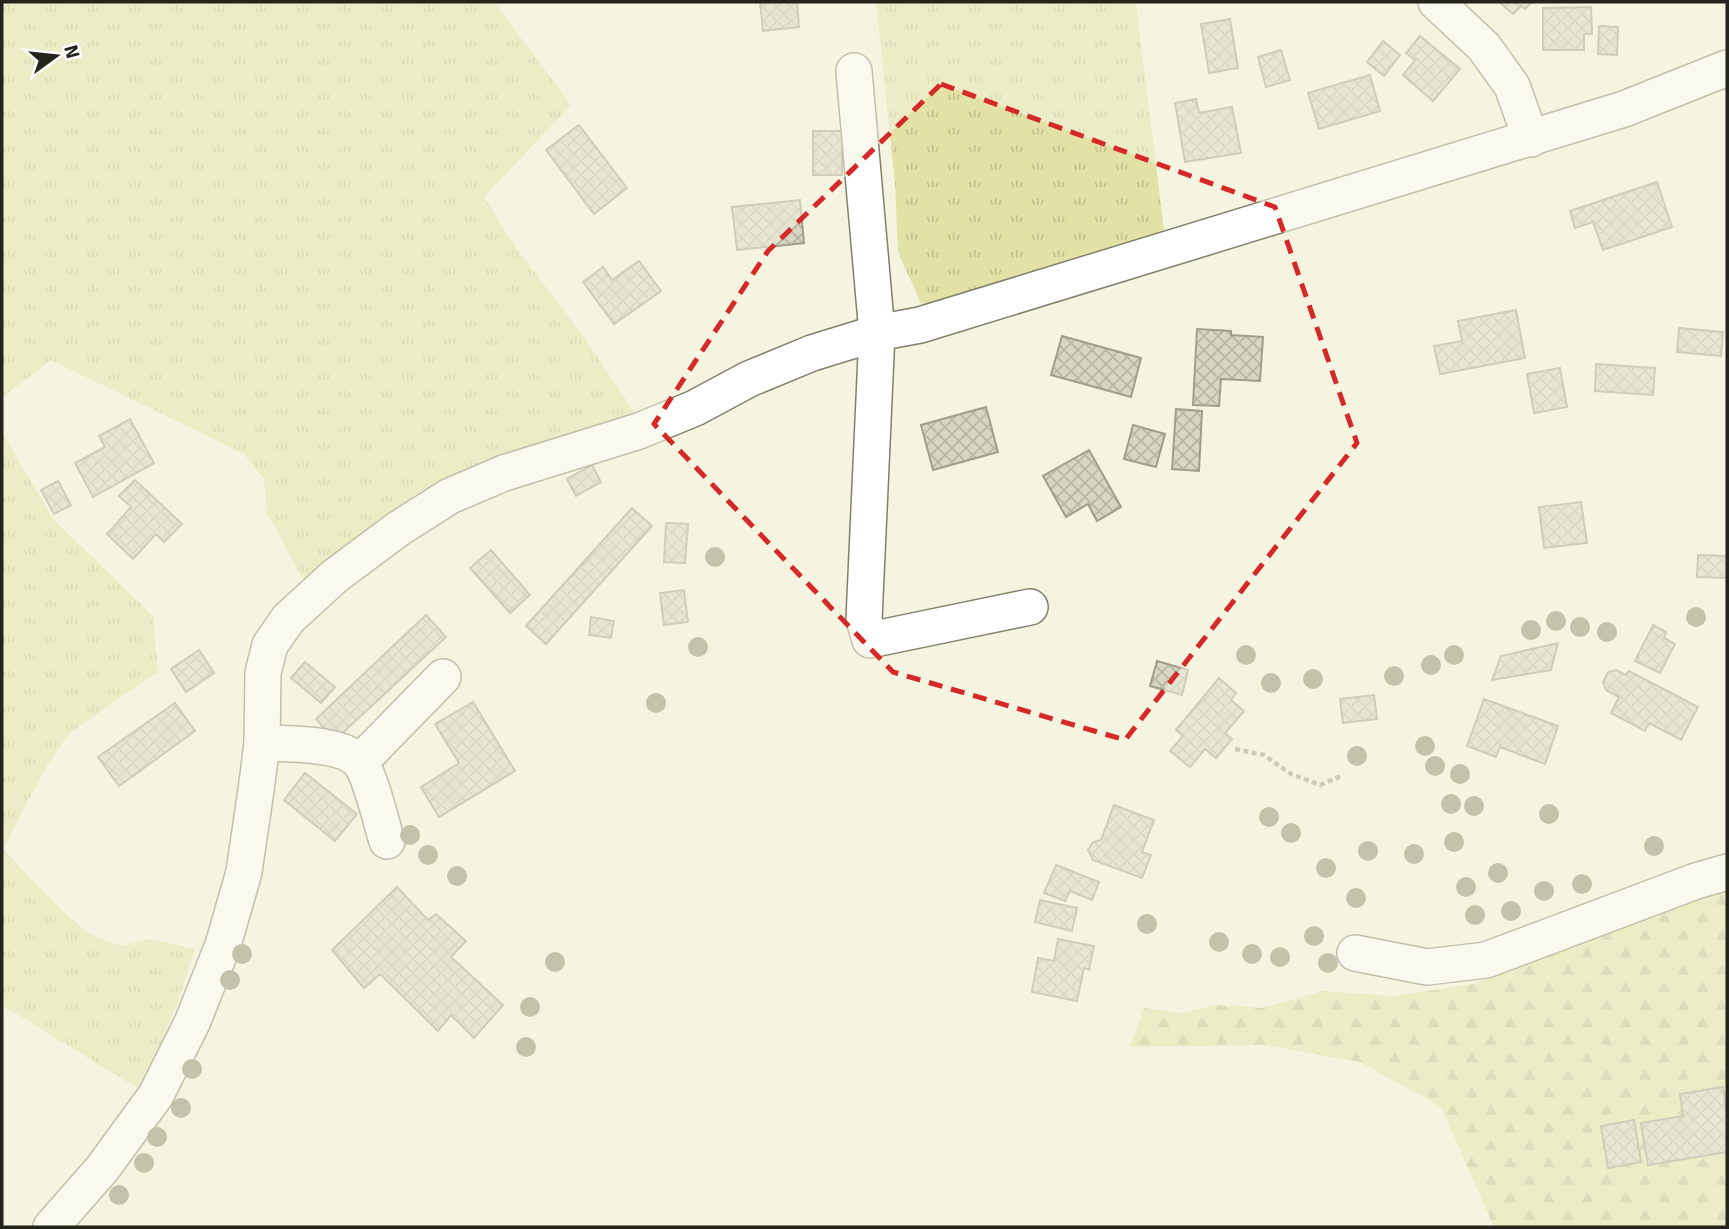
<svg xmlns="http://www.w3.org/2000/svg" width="1729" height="1229" viewBox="0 0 1729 1229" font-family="Signika,sans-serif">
<defs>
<pattern id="grass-tufts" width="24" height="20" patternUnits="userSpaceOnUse" patternTransform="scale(1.75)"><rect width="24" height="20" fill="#e2e2a7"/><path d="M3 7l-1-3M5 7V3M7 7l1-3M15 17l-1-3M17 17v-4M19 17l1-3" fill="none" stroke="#c2c28f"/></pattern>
<pattern id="forest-firs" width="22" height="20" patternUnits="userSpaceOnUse" patternTransform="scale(1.75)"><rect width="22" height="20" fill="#e2e2a7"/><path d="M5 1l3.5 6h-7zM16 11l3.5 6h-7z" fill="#c2c28f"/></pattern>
<pattern id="building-cross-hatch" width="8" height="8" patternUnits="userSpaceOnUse" patternTransform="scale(1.75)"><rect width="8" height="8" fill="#d6d6c2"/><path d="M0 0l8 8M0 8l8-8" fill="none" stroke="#b8b8a6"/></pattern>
</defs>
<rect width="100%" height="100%" fill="#f4f4e0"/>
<g fill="url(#grass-tufts)">
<path d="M2,2H494L571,105L484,197L516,248L582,334L635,413L491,462L307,586L267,513L264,479L244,454L51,360L2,398Z"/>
<path d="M876,2H1136L1164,231L922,305L898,252L895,183Z"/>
<path d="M2,433L54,520L153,616L158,672L69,733L46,767L3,849L61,910L91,935L121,946L149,939L195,949L176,1007L142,1091L2,1005Z"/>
</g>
<path fill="url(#forest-firs)" d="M1727,889V1227H1494L1441,1107L1360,1062L1265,1045L1130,1047L1144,1008L1181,1013L1217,1005L1262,1008L1323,991L1393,996L1473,984Z"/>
<g fill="url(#building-cross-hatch)" stroke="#9f9f8c" stroke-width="2">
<path d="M760,2H797L799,27L763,31Z"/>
<path d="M1499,2H1532L1525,9L1521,6L1513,14Z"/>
<path d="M1591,7L1592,34H1584V50H1543V8Z"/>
<path d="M1230,19L1238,68L1209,73L1201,24Z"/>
<path d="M1599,26L1618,27L1617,55L1598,54Z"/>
<path d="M1420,36L1460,69L1433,101L1403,75L1415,60L1406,53Z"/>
<path d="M1383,41L1400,55L1384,76L1367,62Z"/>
<path d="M1281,50L1290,80L1266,87L1258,57Z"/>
<path d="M1370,75L1380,111L1319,129L1308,93Z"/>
<path d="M1196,99L1199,113L1232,107L1241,153L1185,162L1175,103Z"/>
<path d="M579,125L627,188L594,214L546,150Z"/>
<rect x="813" y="131" width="29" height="44"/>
<path d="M1657,182L1672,227L1603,250L1593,222L1575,228L1570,211Z"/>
<path d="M800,200L804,243L737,250L732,207Z"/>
<path d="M639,261L661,291L614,324L583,282L603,267L612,280Z"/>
<path d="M1516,310L1525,358L1440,374L1434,346L1462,341L1458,321Z"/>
<path d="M1679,328L1723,332L1721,356L1677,352Z"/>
<path d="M1197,329L1231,331V335L1263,337L1260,381L1221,379L1219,406L1193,405Z"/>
<path d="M1062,336L1141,358L1131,397L1051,375Z"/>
<path d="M1596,364L1655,368L1653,395L1595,391Z"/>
<path d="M1560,368L1567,407L1534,413L1527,374Z"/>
<path d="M986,407L998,452L933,470L921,425Z"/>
<path d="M1176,409L1202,411L1199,471L1172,469Z"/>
<path d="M130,419L154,463L93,497L75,463L105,447L99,436Z"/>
<path d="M1133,425L1165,434L1156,467L1124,459Z"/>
<path d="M1089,450L1121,507L1097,521L1088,504L1066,517L1043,476Z"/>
<path d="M592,465L601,482L576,496L567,479Z"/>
<path d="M135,480L182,524L164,542L156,534L133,559L107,534L131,507L119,496Z"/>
<path d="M58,481L71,505L54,514L41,490Z"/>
<path d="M1581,502L1587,543L1544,548L1539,507Z"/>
<path d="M632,508L652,526L546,644L526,626Z"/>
<path d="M666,523L688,524L685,563L664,562Z"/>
<path d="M491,550L530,595L510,613L470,568Z"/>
<path d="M1698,555L1727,556V578L1697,577Z"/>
<path d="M684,590L688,622L664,625L660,593Z"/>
<path d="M426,615L446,637L335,740L316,719Z"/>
<path d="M591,617L614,621L611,638L589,635Z"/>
<path d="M1653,625L1666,632L1664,638L1675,644L1660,673L1635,661Z"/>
<path d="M1558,643L1551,670L1492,680L1501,656Z"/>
<path d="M199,650L214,673L186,692L171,669Z"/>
<path d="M1157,661L1188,670L1182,695L1150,686Z"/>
<path d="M305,662L335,687L321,703L291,678Z"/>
<path d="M1616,670L1626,675L1629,671L1698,707L1681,740L1649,723L1645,731L1611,713L1619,697L1606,690L1603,682L1608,672Z"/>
<path d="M1219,678L1236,693L1231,700L1244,711L1225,733L1232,739L1216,758L1205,749L1190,767L1170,751L1183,736L1176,730Z"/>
<path d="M1374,695L1377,719L1343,723L1340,699Z"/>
<path d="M1484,699L1558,726L1545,764L1500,747L1496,757L1467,746Z"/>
<path d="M473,702L515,771L439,817L421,787L459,763L435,724Z"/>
<path d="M175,703L195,731L119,786L98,757Z"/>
<path d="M305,773L357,814L335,841L284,800Z"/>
<path d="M1114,805L1154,820L1142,852L1151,855L1142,878L1093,860L1088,850L1093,842L1101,840Z"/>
<path d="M1056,865L1099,882L1092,900L1070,891L1065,901L1044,893Z"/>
<path d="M397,887L428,920L436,914L466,941L451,957L503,1005L474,1038L451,1015L438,1031L380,974L364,988L332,950Z"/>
<path d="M1040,900L1077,908L1072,931L1035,922Z"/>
<path d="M1058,939L1094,946L1089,970L1084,968L1077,1001L1032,992L1038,958L1054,961Z"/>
<path d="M1723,1087L1727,1116V1152L1648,1165L1641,1123L1683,1116L1680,1094Z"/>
<path d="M1634,1120L1641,1162L1608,1168L1601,1126Z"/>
</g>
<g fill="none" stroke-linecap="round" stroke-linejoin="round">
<g stroke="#80806d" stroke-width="38">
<g id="street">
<path d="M1436,2L1484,47L1512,86L1531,139"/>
<path d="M854,71L877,333L864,620L870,640L1030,607"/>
<path d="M262,743C286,744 346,742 361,764C371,778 381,822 387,841"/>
<path d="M360,762L443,677"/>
<path d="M1355,953L1427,967L1486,960L1696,881L1727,872"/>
<path d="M51,1227L102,1169L156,1095L192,1023L223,945L244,872L257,783L262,743L263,673L270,645L288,619L335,576L398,529L450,496L504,473L639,431L695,408L749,379L812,353L877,333L920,325L1624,109L1727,68"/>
</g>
</g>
<path stroke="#9b9b8d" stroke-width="4.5" stroke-dasharray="5 3.5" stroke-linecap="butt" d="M1235,749L1264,755L1291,774L1320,785L1341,776"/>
<use href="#street" stroke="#fff" stroke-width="35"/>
</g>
<g fill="#87876e">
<circle cx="715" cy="557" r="10"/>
<circle cx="1696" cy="617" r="10"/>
<circle cx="1556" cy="621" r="10"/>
<circle cx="1580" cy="627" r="10"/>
<circle cx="1531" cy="630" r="10"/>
<circle cx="1607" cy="632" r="10"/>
<circle cx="698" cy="647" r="10"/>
<circle cx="1246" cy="655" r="10"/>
<circle cx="1454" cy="655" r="10"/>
<circle cx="1431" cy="665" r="10"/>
<circle cx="1394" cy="676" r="10"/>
<circle cx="1313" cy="679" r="10"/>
<circle cx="1271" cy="683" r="10"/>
<circle cx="656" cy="703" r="10"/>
<circle cx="1425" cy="746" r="10"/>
<circle cx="1357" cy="756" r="10"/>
<circle cx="1435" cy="766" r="10"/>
<circle cx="1460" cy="774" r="10"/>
<circle cx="1451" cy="804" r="10"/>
<circle cx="1474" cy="806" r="10"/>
<circle cx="1549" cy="814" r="10"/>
<circle cx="1269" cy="817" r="10"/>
<circle cx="1291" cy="833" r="10"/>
<circle cx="410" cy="835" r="10"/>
<circle cx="1454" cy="842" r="10"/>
<circle cx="1654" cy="846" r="10"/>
<circle cx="1368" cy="851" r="10"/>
<circle cx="1414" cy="854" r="10"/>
<circle cx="428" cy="855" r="10"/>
<circle cx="1326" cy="868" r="10"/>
<circle cx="1498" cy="873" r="10"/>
<circle cx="457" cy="876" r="10"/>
<circle cx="1582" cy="884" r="10"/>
<circle cx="1466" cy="887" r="10"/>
<circle cx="1544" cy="891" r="10"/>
<circle cx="1356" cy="898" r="10"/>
<circle cx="1511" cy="911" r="10"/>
<circle cx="1475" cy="915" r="10"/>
<circle cx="1147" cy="924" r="10"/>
<circle cx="1314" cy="936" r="10"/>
<circle cx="1219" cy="942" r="10"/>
<circle cx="242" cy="954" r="10"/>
<circle cx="1252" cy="954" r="10"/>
<circle cx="1280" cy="957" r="10"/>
<circle cx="555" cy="962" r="10"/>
<circle cx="1328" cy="963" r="10"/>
<circle cx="230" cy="980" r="10"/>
<circle cx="530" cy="1007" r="10"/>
<circle cx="526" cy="1047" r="10"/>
<circle cx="192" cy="1069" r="10"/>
<circle cx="181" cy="1108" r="10"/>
<circle cx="157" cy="1137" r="10"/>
<circle cx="144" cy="1163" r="10"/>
<circle cx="119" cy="1195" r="10"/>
</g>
<path d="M0 0H1729V1229H0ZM941,84L1275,207L1357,443L1125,740L893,672L654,424L768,251Z" fill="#f4f4e0" fill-opacity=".55" fill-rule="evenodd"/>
<path fill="none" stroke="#d62828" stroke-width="5" stroke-dasharray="14 9" stroke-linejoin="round" d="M941,84L1275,207L1357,443L1125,740L893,672L654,424L768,251Z"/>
<rect width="1729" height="1229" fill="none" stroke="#24241d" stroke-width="7"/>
<g transform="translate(56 56) rotate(75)" stroke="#ffffff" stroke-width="5" paint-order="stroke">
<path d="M0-5L12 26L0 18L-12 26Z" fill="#24241d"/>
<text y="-10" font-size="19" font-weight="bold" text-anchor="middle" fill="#24241d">N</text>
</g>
</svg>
